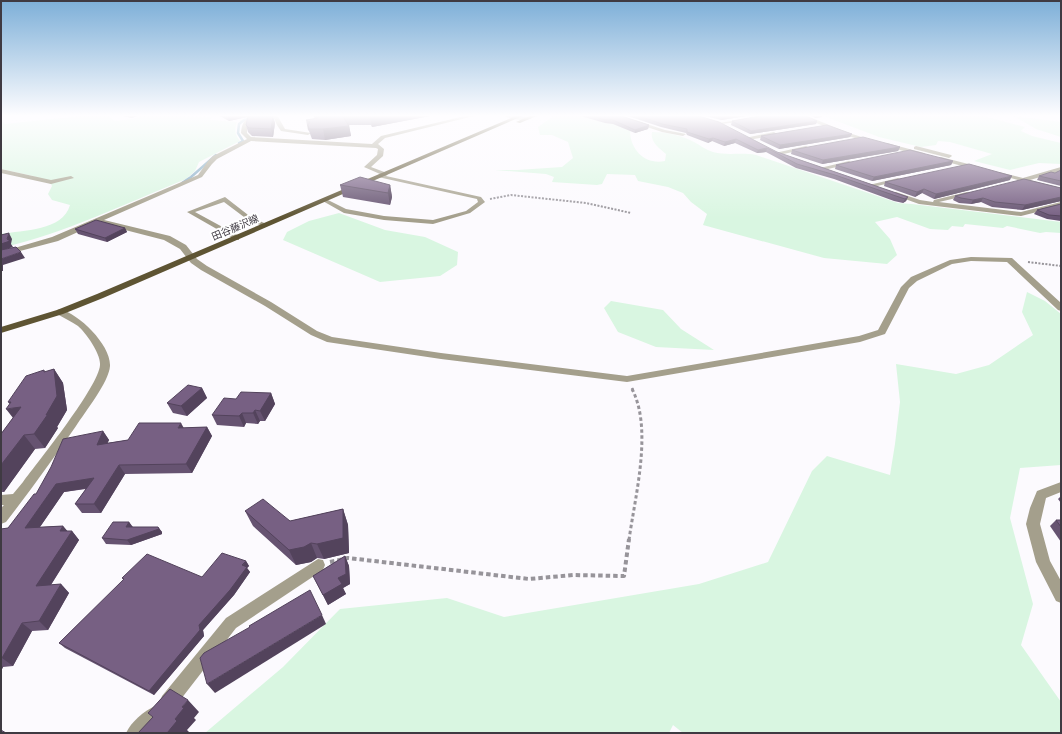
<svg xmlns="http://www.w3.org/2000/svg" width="1062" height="734" viewBox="0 0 1062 734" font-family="Lato,'Noto Sans JP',sans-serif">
<rect width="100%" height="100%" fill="#fcfafe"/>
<g fill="#d9f6e1">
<path d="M90,115H107L115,121L132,119L144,115L212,117L210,120L237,122C234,130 235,135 240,141L199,162L195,171L186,179C125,204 65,233 1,248V234C23,230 63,231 70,205L52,200L48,194L52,186L51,184L33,176L1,169V119L5,124Z"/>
<path d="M555,115H594L637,124L630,132C631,151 646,165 665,161L666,154C659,148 650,142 652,132C666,132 681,135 694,142C700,145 706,150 713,152C728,156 741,152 756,155L898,203L912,204L1061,222V233L1046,232L1040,233L1007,226L1003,228L965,224L963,227L952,226L948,230L930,229L897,217L875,222L890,239L897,255L887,264L824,258L703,225L707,214L691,202L683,193L668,187L638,181L635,175L607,174L602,184L597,185L552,182L554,177L546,174L495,170H517L562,167L573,158L568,142L552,135H540L538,127Z"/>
<path d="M821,115H980L1025,127L1021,131L1032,136L1061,143V164L1039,163L1010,170L974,161L992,154L950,142L938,141L936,145L921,147L879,137Z"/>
<path d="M1014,116L1061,122V137L1036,129Z"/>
<path d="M339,213L385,230L425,237L458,252L457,265L440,276L380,282L283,240L287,232L309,221Z"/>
<path d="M1027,292L1045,301L1061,314V465L1020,468L1010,518L1033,604L1021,645L1061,702V733H683L673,725L669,733H205L283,667L340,609L447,598L504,617L699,584L768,562L812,471L827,456L890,475L895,444L900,402L896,364L956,374L989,365L1033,335L1022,312Z"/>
<path d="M611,301L663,310L681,329L714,350L656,347L618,332L604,308Z"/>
</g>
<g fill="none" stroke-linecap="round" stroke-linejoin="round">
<g stroke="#7da7c1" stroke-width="2.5">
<path d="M239,143L243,141L238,133L239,124L244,120L263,115"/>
<path d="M182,183L191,177L216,155"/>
</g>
<g stroke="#97949a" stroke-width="2" stroke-dasharray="2 1.5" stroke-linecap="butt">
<path d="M490,199L511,195L586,203L631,213"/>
<path d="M1028,262L1061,266"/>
</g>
<path stroke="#97949a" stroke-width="2.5" stroke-dasharray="3 2" stroke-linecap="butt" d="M632,388L633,390"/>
<path stroke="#97949a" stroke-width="3" stroke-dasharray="3.5 2.5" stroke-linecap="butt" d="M629,540C635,496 653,429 632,389"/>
<path stroke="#97949a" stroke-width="4" stroke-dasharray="4.5 3" stroke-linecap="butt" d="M330,562L348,558L529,579L573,575L624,576L629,539"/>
<g fill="#a49f8c" fill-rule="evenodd">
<path d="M264,115H277L285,129L311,133L308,135L281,131L277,125L273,116L247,123V133L251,137L372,144L381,136L469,115H478L385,138L378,144L384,149L383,156L371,167L387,173L388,174L386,176L481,197L485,202L470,213L433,224L384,220L344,213L321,200L326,199L346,209L384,216L433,220L466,211L478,202L477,199L378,177V175L380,174L364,167L377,155L378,149L376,148L251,141L217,159L212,164L202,177L104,220L170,236L186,245L197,259L207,266L271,302L317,331L332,337L441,353L627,376L859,336L878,330L901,287L911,277L950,260L971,257L1012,258L1061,303V311L1058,310L1007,262L971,261L952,264L917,281L909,288L885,334L860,342L627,382L441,359L327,342L311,335L265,306L201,270L191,263L180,249L164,240L98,223L58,241L1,256V252L52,237L198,175L208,161L213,156L247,139L241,133C243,115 249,119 264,115Z"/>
<path d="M502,115L530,117L532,118C524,122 510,119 502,115Z"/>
<path d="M611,115H619L665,130L686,134L683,136L662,132Z"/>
<path d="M798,115H805L846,132L874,141L871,143L842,134Z"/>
<path d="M744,119L746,121L721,124L719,123Z"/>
<path d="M774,132L777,134L776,135L748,140L745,138Z"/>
<path d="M887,143L924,153L925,154L922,156L885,146V144Z"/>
<path d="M806,146L808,147V149L778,155L775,153Z"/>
<path d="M916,146L951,155L952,156L949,158L914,149V147Z"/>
<path d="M941,157L980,167L981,168L978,170L939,160V158Z"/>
<path d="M849,161L851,162V164L823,170L820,168Z"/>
<path d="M1061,167V171L1030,180L1061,188V192L996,174L999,172L1023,178Z"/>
<path d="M1,169L51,180L71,176L74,178L51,184L1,173Z"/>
<path d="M898,178L900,179V181L872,187L869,185Z"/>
<path d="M896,192L920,200L933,202L934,200L967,192L969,193V195L939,202L1021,212L1061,202V206L1021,216L919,204L894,195V193Z"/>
<path d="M225,197L252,218L269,225L265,227L248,220L224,202L195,212L239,236V240H236L187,212Z"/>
<path d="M60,309C79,314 111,345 110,366C109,382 85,412 76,426C53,459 30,491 6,522L1,524V508L4,505H1V495L13,494L23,482C38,462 99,386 100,365C101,354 86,333 78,326C72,322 64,318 57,314L56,312L57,310Z"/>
<path d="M1061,482V492L1046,498L1040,524L1050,561L1061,581V603L1056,601L1036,562L1026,524L1030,508L1037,491Z"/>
<path d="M318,559L323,560L325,565L323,570L236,628L174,708L168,710L162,708L160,702L162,696L226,618Z"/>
<path d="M155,706L161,709L164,715L161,721L148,733H126C131,722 144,711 155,706Z"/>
</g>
<g fill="#5e5433" fill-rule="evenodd">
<path d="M518,115H525L103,298L63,314L1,333V327L57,310L97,294Z"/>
<path d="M532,115H539L520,123L516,122Z"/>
</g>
</g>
<g fill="#665371">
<path d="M119,115H141L131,118Z"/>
<path d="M218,115H272L275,123L273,137L252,136L248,132L246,125L247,117L229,121Z"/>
<path d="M313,115H430V116L372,127L371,125H349L351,136L325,140L312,139L309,131L308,130L306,120L315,119Z"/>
<path d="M577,115H618L649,125L648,129L635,133L613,124L605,123Z"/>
<path d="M625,115H695L777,152L908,197L906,201L903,203L894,201L834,179L796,168L766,152L757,153L735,143L724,146L712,141L708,143L687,135L686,133L661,127Z"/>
<path d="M702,115H753L721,120Z"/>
<path d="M810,115H822V117L815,118Z"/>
<path d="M732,121H817L816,124L750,134L731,125Z"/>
<path d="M852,134L850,137L779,149L760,140L761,136Z"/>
<path d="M900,147L898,151L822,164L791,154L792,150Z"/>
<path d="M953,161L951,165L872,181L835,169L836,165Z"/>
<path d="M1061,170V186L1037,180L1039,176L1055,173Z"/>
<path d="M1010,180L934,199L922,193L915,197L884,186L885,182Z"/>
<path d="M340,185H390L392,197L390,205L343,197Z"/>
<path d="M1061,188V201L1022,210L992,207L981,202L971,204L959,203L953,200L955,196Z"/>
<path d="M1061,204V221L1047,219L1034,214L1037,210Z"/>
<path d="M125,228L127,232L107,242L78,234L75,229Z"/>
<path d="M54,369L63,383L67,410L57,427L58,428L45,448L35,449L4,492H1V434L13,418L44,370L45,372Z"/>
<path d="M202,388L207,398L187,416L173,413L167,403Z"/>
<path d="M271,393L275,404L265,421H260L258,424L246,423L244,427L217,425L212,415L236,399Z"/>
<path d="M207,427L212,436L192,473L125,474L101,513H82L75,504L86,489L64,492L40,527L63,526L67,531H72L79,540L51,585L61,584L69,593L48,630L32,631L13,666L3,667L1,671V529L8,528L36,494L103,431L109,440L107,443L128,440L184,428Z"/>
<path d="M1061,496V503L1058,499Z"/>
<path d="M343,509L348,525L349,553L324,559L317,558L311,562L296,565L253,526L245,511L290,521Z"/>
<path d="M1056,520H1061V542L1050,526Z"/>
<path d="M129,522L132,527H158L162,532V534L131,545L106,544L102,538Z"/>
<path d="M345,556L349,566L350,584L343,588L346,594L328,605L313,576Z"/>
<path d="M246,561L249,566L247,568L250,572L234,595L203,630L204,636L154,695L65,648L59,643L124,580L122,578L202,577Z"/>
</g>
<g fill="#53435c">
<path d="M130,115H141L131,118Z"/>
<path d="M237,115H256L229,121L228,117Z"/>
<path d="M378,115H430V116L372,127L370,117Z"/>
<path d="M733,115H753L721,120L722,117Z"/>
<path d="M816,115H822V117L815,118Z"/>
<path d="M273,116L275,123L273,137L271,129Z"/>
<path d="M817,121L816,124L750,134L751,131Z"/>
<path d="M649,125L648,129L635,133V130Z"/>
<path d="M349,126L351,136L325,140L323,129Z"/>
<path d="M852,134L850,137L779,149L780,145Z"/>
<path d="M713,138L712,141L708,143L709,139Z"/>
<path d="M736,139L735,143L724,146L725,142Z"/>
<path d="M900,147L898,151L822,164L823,160Z"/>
<path d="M767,148L766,152L757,153L758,150Z"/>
<path d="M953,161L951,165L872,181L874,177Z"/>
<path d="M1012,176L1010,180L934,199L936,194Z"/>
<path d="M390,185L392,197L390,205L388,193Z"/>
<path d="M924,189L922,193L915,197L917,192Z"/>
<path d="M908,197L906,201L903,203L905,199Z"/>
<path d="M1061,197V201L1022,210L1025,205Z"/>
<path d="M983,198L981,202L971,204L973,200Z"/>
<path d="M125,228L127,232L107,242L105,238Z"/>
<path d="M9,233L12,239L11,244L13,247L1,251V244L7,239Z"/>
<path d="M21,252L25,258L3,265V271H1V259Z"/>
<path d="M54,369L63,383L67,410L57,427L58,428L45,448L34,434L46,415Z"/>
<path d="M202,388L207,398L187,416L181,406Z"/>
<path d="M271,393L275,404L265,421L260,411Z"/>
<path d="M8,402H11L21,407L17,423L6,409L13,408Z"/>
<path d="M255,410L260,421L258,424L253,413Z"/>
<path d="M242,413L246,423L244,427L239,416Z"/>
<path d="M181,423L186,432L178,428Z"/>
<path d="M207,427L212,436L192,473L186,464Z"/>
<path d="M103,431L109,440L103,454L97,445Z"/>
<path d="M24,435L35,449L4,492L1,488V465Z"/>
<path d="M119,465L125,474L101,513L94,504Z"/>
<path d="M94,478L101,486L64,492L33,537L25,528L56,484Z"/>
<path d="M343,509L348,525L349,553L324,559L317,544Z"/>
<path d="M129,522L133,527H126Z"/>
<path d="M63,526L70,534L72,531L79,540L45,594L36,586L60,531Z"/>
<path d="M158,527L162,532V534L131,545L127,540Z"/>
<path d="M311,543L317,558L311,562L296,565L289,550Z"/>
<path d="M345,556L349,566L350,584L343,588L346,594L328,605L323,595L338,578Z"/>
<path d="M246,561L249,566L247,568L250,572L234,595L203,630L204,636L154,695L149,691L199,625Z"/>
<path d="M61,584L69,593L48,630L39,621Z"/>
<path d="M322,615L326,624L215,693L207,684Z"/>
<path d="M22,623L32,631L13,666L2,658Z"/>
<path d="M1,665L3,667L1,671Z"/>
<path d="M188,700L199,712L194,718L196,720L187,730L189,732L188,733H167L182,707Z"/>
</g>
<g fill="#776083" stroke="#53435c">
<path d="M224,115H237L228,117Z"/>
<path d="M253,115H272L273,116L271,129L249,128L246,125L248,117Z"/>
<path d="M316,115H342L349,126L323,129H309L308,125L310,122L306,120L318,118Z"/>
<path d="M369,115H378L370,117Z"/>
<path d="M590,115H618L649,125L635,130L613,120H605Z"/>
<path d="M636,115H695L719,122L777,152L908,197L905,199L896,196L835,175L797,164L767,148L758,150L736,139L725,142L713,138L709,139L687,132V129L662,124Z"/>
<path d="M715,115H733L722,117Z"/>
<path d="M766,115H804L817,121L751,131L732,121Z"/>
<path d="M827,125L852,134L780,145L761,136Z"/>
<path d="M863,137L900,147L823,160L792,150Z"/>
<path d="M910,150L953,161L874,177L836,165Z"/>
<path d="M969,164L1012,176L936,194L924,189L917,192L885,182Z"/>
<path d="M1061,170V181L1039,176L1051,172L1055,173Z"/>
<path d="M360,177L390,185L388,193L340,185Z"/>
<path d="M1024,179L1061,188V197L1025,205L995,202L983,198L973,200L961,198L955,196Z"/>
<path d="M1061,204V216L1049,215L1037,210Z"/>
<path d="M96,220L125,228L105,238L75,229Z"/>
<path d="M9,233L7,239L10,241L1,244V235Z"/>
<path d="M16,247L21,252L1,259V250Z"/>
<path d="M54,369L57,396L46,415L48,414L34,434L24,435L1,465V434L21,407L6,409L11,402H8L26,376L44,370V372Z"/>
<path d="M188,385L202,388L181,406L167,403Z"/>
<path d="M241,392L271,393L260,411L255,410L253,413H242L239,416L212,415L224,398L236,399Z"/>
<path d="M139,423H181L178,428L207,427L186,464L119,465L94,504H75L94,478L56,484L25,528L63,526L60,531H72L36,586L61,584L39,621L22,623L2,658H1V529L8,528L34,494H36L51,467L63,439L103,431L97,445L128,440Z"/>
<path d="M263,499L290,521L343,509V538L317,544L311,543L304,547L289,550L245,511Z"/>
<path d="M1056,520H1061V527Z"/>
<path d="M113,522H129L126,527H158L159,529L127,540L102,538Z"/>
<path d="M222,553L246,561L242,565L247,567L230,590L199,625L200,630L149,691L59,643L124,579L122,578L147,554L202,577Z"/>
<path d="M345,556L346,574L338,578L342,584L323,595L313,576Z"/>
<path d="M310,590L322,615L207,684L200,658L204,653L250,627L249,626Z"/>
<path d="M170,689L188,700L182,707L184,708L175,719L177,721L167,733H138L153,717L148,713Z"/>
<path d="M1,730L6,733H1Z"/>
</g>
<linearGradient id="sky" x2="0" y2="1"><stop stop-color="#7dafd8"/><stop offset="0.53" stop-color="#fefdff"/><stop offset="1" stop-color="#fefdff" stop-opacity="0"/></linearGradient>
<rect width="1062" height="218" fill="url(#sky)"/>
<g text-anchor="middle" stroke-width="4" stroke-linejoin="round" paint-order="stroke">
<g font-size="10" fill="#3f3a42" stroke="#fff">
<text transform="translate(235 227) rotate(-23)" y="4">田谷藤沢線</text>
</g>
</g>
<rect width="1062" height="734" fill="none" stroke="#3f3a42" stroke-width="4"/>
</svg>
